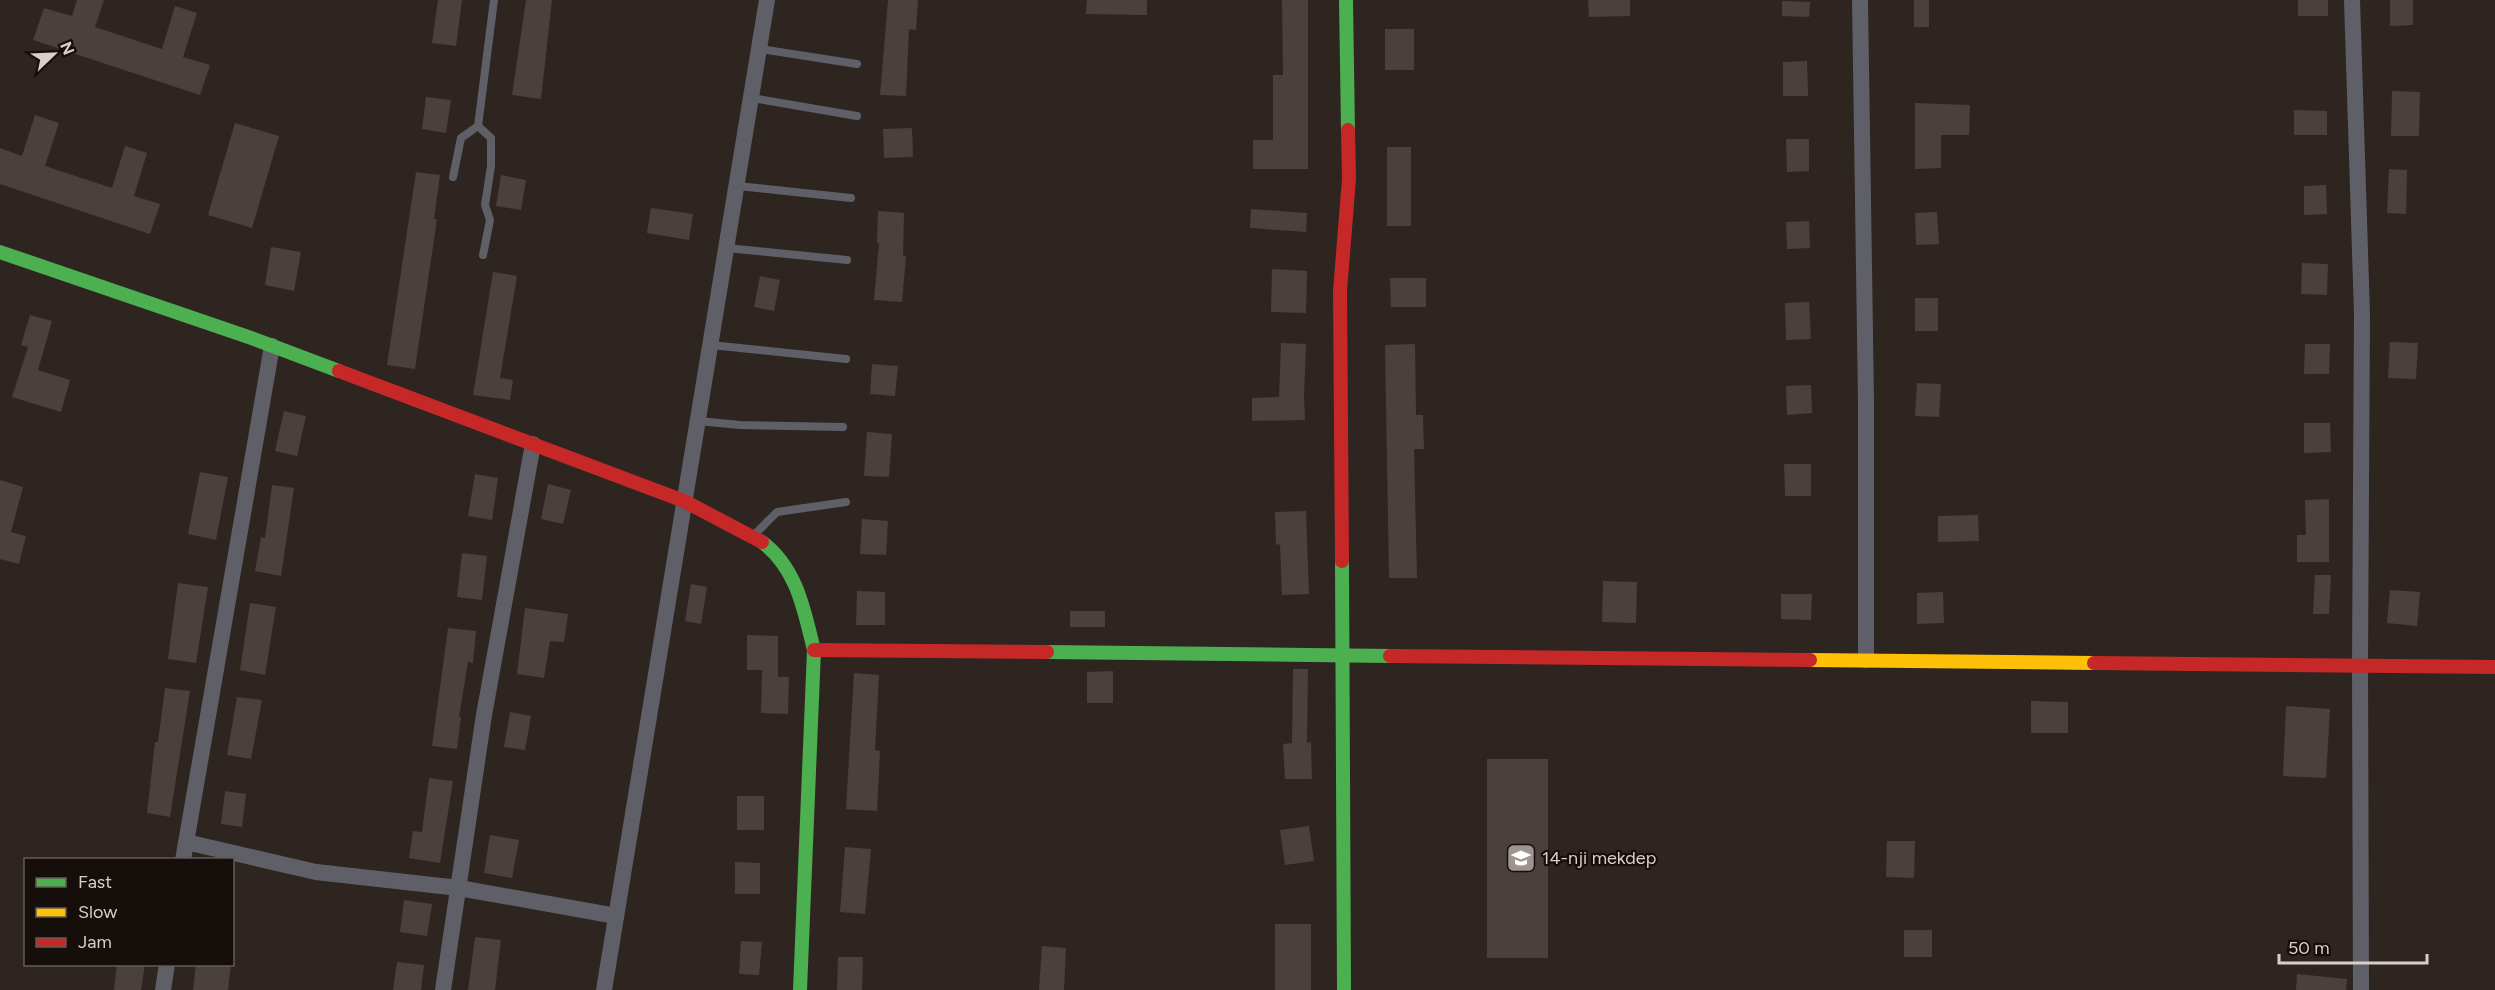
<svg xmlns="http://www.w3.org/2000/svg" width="2495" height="990" viewBox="0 0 2495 990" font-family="Figtree,sans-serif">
<rect width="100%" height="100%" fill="#2e2521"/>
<g fill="#4a413e">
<path d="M77,0H104L95,27L162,49L175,6L197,13L183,57L210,65L200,95L33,40L44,8L72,16Z"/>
<path d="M438,0H462L456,46L432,43Z"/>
<path d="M526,0H552L541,99L512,95Z"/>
<path d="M888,0H918L916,30L909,29L906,96L880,95Z"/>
<path d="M1087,0H1147V15L1086,14Z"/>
<path d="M1282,0H1308V169H1253V140H1273V75H1283Z"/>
<path d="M1588,0H1630V16L1589,17Z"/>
<rect x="1914" y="0" width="15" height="27"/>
<rect x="2298" y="0" width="30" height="16"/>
<path d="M2390,0H2413V25L2390,26Z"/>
<path d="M1782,1L1810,2L1809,17L1782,16Z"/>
<rect x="1385" y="29" width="29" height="41"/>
<path d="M1807,61L1808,96H1783V62Z"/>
<path d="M2392,91L2420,92L2419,136H2391Z"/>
<path d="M426,97L451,100L446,133L422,129Z"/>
<path d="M1915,103L1970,105L1969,135H1941V168L1915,169Z"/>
<path d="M2294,110L2327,111V135H2294Z"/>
<path d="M35,115L59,123L45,166L112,188L125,146L147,153L134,196L160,204L150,234L0,184V148L22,156Z"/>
<path d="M235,123L279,136L252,228L208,215Z"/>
<path d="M912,128L913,157L884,158L883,129Z"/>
<path d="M1786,139H1809V171L1787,172Z"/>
<rect x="1387" y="147" width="24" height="79"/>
<path d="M2389,169L2407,170L2406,214L2387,213Z"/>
<path d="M416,172L440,175L434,219H437L415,369L387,365Z"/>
<path d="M501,175L526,180L521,210L496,206Z"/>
<path d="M2326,185L2327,214L2304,215V186Z"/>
<path d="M651,208L693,214L689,240L647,233Z"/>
<path d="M1251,209L1307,213L1306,232L1250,228Z"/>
<path d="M878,211L904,213L903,255L906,256L902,302L874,300L879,243H877Z"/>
<path d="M1937,212L1939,244L1916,245L1915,213Z"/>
<path d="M1809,221L1810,248L1787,249L1786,222Z"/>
<path d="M271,247L301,252L294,291L265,285Z"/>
<path d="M2302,263L2328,264L2327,295L2301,294Z"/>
<path d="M1272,269L1307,271L1306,313L1271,312Z"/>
<path d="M493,272L517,276L500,378L513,380L510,400L473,395Z"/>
<path d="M760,276L780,280L774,311L754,307Z"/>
<path d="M1390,278H1426V307H1391Z"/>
<rect x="1915" y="298" width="23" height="33"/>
<path d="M1809,302L1811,339L1786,340L1785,303Z"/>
<path d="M30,315L52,321L38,370L70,380L61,412L12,397L28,347L21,345Z"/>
<path d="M2390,342L2418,343L2416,379L2388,378Z"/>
<path d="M1281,343L1306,344L1304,397L1305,420L1252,421V398L1279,397Z"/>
<path d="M1415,344L1416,415H1423L1424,449H1414L1417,578H1389L1385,345Z"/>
<path d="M2305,344H2330L2329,374H2304Z"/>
<path d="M872,364L898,366L895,396L870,394Z"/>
<path d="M1917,383L1941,384L1939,417L1915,416Z"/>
<path d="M1811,385L1812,413L1787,415L1786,386Z"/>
<path d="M284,411L306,416L297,456L275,451Z"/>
<path d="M2304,423H2330L2331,452L2304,453Z"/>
<path d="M867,432L892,434L889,477L864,476Z"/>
<path d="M1784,464H1811V496H1785Z"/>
<path d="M200,472L228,477L216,540L188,534Z"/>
<path d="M475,474L498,478L492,520L468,516Z"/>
<path d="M0,480L23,487L11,532L26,536L19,564L0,559Z"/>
<path d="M548,484L571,490L563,524L541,519Z"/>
<path d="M272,485L294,488L281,576L255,571L261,537L265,538Z"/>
<path d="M2329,499V562H2297V535H2306L2305,500Z"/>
<path d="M1306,511L1309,594L1282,595L1280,544L1276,545L1275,512Z"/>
<path d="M1978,515L1979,541L1938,542V516Z"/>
<path d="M862,519L888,521L886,555L860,554Z"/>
<path d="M462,553L487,556L482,600L457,597Z"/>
<path d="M2315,575H2331L2329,614H2313Z"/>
<path d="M1603,581L1637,582L1636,623L1602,622Z"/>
<path d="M178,583L208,587L196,663L168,659Z"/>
<path d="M691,584L707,587L701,624L685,621Z"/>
<path d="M2390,590L2420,592L2417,626L2387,623Z"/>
<path d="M857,591L885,592V625H856Z"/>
<path d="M1943,592L1944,623L1917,624V593Z"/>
<path d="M1781,594H1812L1811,620L1781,619Z"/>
<path d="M250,603L276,607L265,675L240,670Z"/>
<path d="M525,608L568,614L564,642L550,641L544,678L517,674Z"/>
<rect x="1070" y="611" width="35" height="16"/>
<path d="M448,628L476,631L473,663L468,662L459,717H461L457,749L432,746Z"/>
<path d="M747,635L778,636V677H789L788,714L761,713L762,670H747Z"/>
<path d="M1293,669H1308L1307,743L1311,742L1312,779H1285L1283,744L1292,743Z"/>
<path d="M1113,671V703H1087V672Z"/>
<path d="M854,673L879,675L875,750L880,751L877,811L846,809Z"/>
<path d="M165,688L190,691L170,817L147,813L155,742H158Z"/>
<path d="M237,697L262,700L251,759L227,755Z"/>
<path d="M2031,701L2068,702V733H2031Z"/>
<path d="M2286,706L2330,709L2326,778L2283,776Z"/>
<path d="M510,712L531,716L525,750L504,747Z"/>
<rect x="1487" y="759" width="61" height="199"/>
<path d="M429,778L453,781L440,863L409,858L413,831L422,832Z"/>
<path d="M225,791L246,794L242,827L221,824Z"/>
<rect x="737" y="796" width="27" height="34"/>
<path d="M1309,826L1314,861L1285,865L1280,830Z"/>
<path d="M490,835L519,840L512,878L484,873Z"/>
<path d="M1887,841H1915L1914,878L1886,877Z"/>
<path d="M845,847L871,849L865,914L840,912Z"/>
<path d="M735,862L760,863V894H735Z"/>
<path d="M404,900L432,904L427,936L400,932Z"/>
<rect x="1275" y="924" width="36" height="66"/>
<rect x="1904" y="930" width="28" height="27"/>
<path d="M475,937L501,940L495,990H468Z"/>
<path d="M741,941L762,942L759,975L739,974Z"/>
<path d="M1042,946L1066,948L1064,990H1039Z"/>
<path d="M838,957H863L862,990H837Z"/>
<path d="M397,962L424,965L421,990H393Z"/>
<path d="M117,964H145L141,990H114Z"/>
<path d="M196,964H231L228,990H193Z"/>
<path d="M2297,974L2347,979L2346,990H2296Z"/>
</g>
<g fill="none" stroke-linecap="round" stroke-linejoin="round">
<g stroke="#5f6067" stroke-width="8">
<path d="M760,49L857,64"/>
<path d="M752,98L857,116"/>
<path d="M478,126L491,138V166L485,205L490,220L483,255"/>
<path d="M453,177L461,138L478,126L494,0"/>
<path d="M738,186L851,198"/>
<path d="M727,248L847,260"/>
<path d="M711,345L846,359"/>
<path d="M698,421L740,425L843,427"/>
<path d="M755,534L777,512L846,502"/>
</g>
<g stroke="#5f6067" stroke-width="16">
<path d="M1860,0L1866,401V660"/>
<path d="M2352,0L2362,314L2360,664L2361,990"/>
<path d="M186,842L316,872L459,888L616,916"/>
<path d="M183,860L272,346"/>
<path d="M163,990L167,964"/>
<path d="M443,990L484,715L533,444"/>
<path d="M604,990L767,0"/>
</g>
<g stroke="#4caf50" stroke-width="14">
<path d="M1346,0L1348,130"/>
<path d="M0,252L254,339L339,371"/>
<path d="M762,542C797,568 804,610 814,650L800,990"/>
<path d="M1342,561L1344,990"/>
<path d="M1047,652L1390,656"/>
</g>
<path stroke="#ffc107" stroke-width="14" d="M1810,660L2094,663"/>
<g stroke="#c62828" stroke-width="14">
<path d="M339,371L684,501L762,542"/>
<path d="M1342,561L1340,291L1349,179L1348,130"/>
<path d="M814,650L1047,652"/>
<path d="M1390,656L1810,660"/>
<path d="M2094,663L2495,667"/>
</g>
</g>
<defs>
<g id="school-square" transform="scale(1.5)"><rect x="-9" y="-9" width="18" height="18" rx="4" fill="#9e938e" stroke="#160e0b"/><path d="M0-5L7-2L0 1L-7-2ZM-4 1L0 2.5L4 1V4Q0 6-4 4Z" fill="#fff"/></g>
</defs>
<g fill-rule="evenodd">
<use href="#school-square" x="1521" y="858"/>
</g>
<g text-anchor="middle" stroke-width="4.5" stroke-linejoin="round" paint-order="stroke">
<g font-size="18" fill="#dacec9" stroke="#160e0b" text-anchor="start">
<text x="1542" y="864">14-nji mekdep</text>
</g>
</g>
<rect x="24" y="858" width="210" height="108" fill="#160e0b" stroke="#645b57" stroke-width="1.5"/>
<rect x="36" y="878" width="30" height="9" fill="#4caf50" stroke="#645b57" stroke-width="1.5"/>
<text x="78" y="888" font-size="18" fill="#dacec9">Fast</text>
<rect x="36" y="908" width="30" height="9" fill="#ffc107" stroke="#645b57" stroke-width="1.5"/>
<text x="78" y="918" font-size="18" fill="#dacec9">Slow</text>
<rect x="36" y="938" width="30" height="9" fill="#c62828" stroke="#645b57" stroke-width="1.5"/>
<text x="78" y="948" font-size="18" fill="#dacec9">Jam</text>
<g transform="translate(54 54) rotate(67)" stroke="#160e0b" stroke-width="4.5" paint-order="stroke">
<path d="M0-4.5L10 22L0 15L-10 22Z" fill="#dacec9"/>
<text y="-9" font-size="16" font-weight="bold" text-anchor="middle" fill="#dacec9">N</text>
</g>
<path d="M2279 954v9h148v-9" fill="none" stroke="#dacec9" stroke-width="3"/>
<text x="2288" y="954" font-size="18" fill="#dacec9" stroke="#160e0b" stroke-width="4.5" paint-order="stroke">50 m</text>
</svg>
